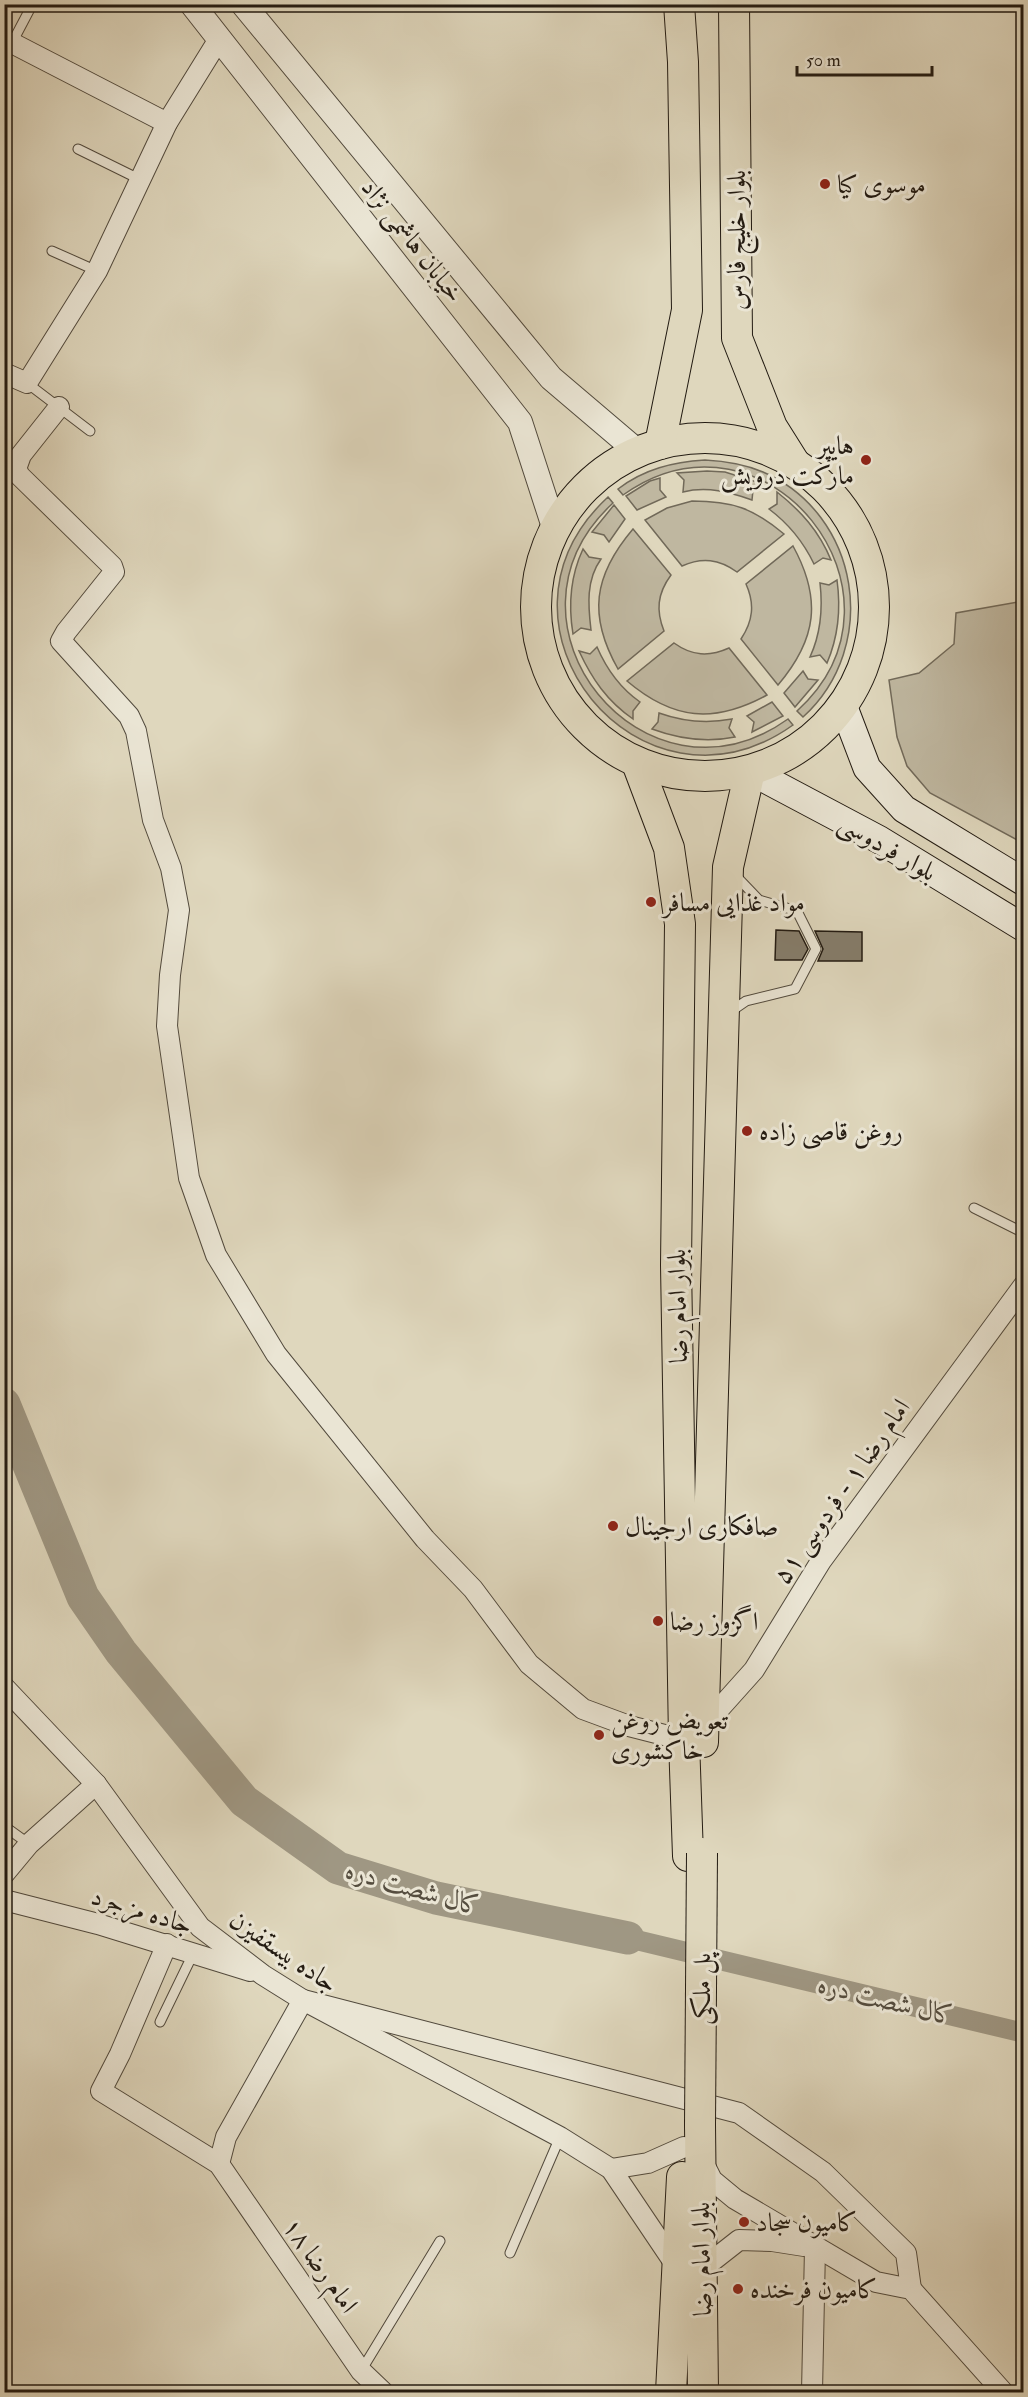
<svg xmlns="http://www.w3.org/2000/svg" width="1028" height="2397" viewBox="0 0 1028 2397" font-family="'IM FELL Double Pica',Amiri,serif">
<rect width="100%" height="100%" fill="#dfd7bd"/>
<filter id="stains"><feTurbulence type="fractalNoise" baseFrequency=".00333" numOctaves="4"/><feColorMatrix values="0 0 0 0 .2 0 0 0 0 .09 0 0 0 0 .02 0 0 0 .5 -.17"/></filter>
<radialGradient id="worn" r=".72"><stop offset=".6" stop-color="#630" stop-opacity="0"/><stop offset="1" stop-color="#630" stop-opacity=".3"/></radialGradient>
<g fill="#bfb7a0" stroke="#716959" stroke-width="1.5">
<path d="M705,460C725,461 744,464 763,472C860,514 881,646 803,717L797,711C926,594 766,393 623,495L618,489C644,469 673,462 705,460Z"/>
<path d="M707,471L725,472L760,483L753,490L752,500C730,492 707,486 683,492L684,480L677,473Z"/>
<path d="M660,478V490L666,497L637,510L626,496L650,481Z"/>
<path d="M777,492C801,511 819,531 831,560L823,558L814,564C803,541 789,524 769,509L777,504Z"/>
<path d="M608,497L613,503C483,623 645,821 788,719L793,725C641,833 470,625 608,497Z"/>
<path d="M692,501C732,501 753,508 784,534L737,572C719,559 702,557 682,566L645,520L667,508Z"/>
<path d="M614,505L625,519L609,542L604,535L592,532Z"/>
<path d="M633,529L671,575C657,594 656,611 664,631L618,669C588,616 593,576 633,529Z"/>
<path d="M793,546C822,599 817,639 778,685L741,639C753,621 755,604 746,584Z"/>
<path d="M583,549L589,557L601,559C586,580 588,605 591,630L581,628L573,634C568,604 570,577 583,549Z"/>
<path d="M837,580C841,609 839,635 827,663L820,655L810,657C821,633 823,609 820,583L829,585Z"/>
<path d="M1023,601H1024L1023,843L930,793L907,766L897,737L889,680L919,673L954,644L956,613Z"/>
<path d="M674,643C692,656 709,657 729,648L767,695C714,724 673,720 627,681Z"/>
<path d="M597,647C607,670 620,688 640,702L633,711V719C607,701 592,679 579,651L590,654Z"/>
<path d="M803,671L808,679L818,680L795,707L784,693Z"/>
<path d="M772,702L783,716L752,732L754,722L747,716Z"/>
<path d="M659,713C684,722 706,724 732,719L729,728L735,737C706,743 679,739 652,729L658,722Z"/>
</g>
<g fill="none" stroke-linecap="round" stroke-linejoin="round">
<path stroke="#9f9783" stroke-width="20" d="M628,1938L1024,2033"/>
<path stroke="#9f9783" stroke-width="33" d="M4,1404L83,1597L121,1652L244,1801L338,1868L436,1898L628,1938"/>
</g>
<g fill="#857d6b" stroke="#231b12" stroke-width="1.5">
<path d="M776,930L799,931L808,949L802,960H775Z"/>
<path d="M815,931L862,932V961H818L823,949Z"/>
</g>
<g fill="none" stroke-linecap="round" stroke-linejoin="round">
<g stroke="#524a3d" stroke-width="11">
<g id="service">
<path d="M12,43L32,5"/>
<path d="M78,149L139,179"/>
<path d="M52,251L97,271"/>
<path d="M27,383L90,431"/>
<path d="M730,1012L746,1001L795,989L816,949L797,911L759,900L736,876"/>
<path d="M974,1208L1024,1233"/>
<path d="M4,1826L29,1844"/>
<path d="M160,2022L193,1954"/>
<path d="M510,2253L560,2137"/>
<path d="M361,2371L440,2241"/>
</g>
</g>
<g stroke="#524a3d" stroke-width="22">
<g id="minor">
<path d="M12,43L167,123"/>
<path d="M4,373L27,383L97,271L167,123L219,39"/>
<path d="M59,407L21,455L16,469L20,476L112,566L114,572L66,632L61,641L129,716L136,731L153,820L171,868L179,910L170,975L167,1026L189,1178L216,1255L276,1354L425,1539L473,1589L529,1664L583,1709L629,1726L684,1740"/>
<path d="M4,1687L96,1784L200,1927L263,1975L303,2000L560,2137L611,2169L677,2267"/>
<path d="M703,1727L754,1670L821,1561L1024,1285"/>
<path d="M4,1874L29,1844L96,1784"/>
<path d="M4,1900L98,1924L250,1971"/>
<path d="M167,1944L120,2054L101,2091L219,2164L361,2371L383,2392"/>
<path d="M703,2162L712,2180L735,2199L876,2282L911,2289L1003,2392"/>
<path d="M219,2164L226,2137L303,2000L739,2113L823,2172L906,2253L911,2289"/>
<path d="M611,2169L648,2163L684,2147"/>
<path d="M702,2269L739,2240L772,2241L804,2246"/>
<path d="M812,2392L815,2248"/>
</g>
</g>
<g stroke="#524a3d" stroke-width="26">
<g id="tertiary">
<path d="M192,4L520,422L555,530"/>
<path d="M243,4L551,378L638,452"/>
</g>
</g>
<g stroke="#231b12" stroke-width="29">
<g id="secondary">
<path d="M843,705L867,768L904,809L1024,882"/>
<path d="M750,771L880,840L1024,928"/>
</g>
</g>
<g stroke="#231b12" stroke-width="32">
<g id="primary">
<path d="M734,4L737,338L772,427L794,462"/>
<circle cx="705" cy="607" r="169"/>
<path d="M660,444L687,310L683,62L679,4"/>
<path d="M637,763L669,848L680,924L676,1265L684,1740L688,1856"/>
<path d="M703,1742L728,867L750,771"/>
<path d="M700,2125L703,2392"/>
<path d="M671,2392L682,2177"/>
</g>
</g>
<use href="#service" stroke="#eae5d4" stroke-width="9"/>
<use href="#minor" stroke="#eae5d4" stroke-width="20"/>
<use href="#tertiary" stroke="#eae5d4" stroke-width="24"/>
<use href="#secondary" stroke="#eae5d4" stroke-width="27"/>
<use href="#primary" stroke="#dfd7bd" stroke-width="30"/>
<g stroke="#231b12" stroke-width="32" stroke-linecap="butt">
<path id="primary-bridge" d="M700,2125L702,1853"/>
</g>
<use href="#primary-bridge" stroke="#dfd7bd" stroke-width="30"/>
</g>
<g fill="#8f2418" stroke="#eae5d4" stroke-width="2">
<circle cx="825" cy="184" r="6"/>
<circle cx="866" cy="460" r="6"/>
<circle cx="651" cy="902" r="6"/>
<circle cx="747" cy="1131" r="6"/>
<circle cx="613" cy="1526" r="6"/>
<circle cx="658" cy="1621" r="6"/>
<circle cx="599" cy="1735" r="6"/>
<circle cx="744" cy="2222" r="6"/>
<circle cx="738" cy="2289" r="6"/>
</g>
<g text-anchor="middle" stroke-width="6" stroke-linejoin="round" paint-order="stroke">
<g font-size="26" fill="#231b12" stroke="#eae5d4" text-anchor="start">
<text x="837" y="193">موسوی کیا</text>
<text x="854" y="454" text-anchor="end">هایپر<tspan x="854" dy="30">مارکت درویش</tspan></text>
<text x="663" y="911">مواد غذایی مسافر</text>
<text x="759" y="1140">روغن قاصی زاده</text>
<text x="625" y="1535">صافکاری ارجینال</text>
<text x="670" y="1630">اگزوز رضا</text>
<text x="611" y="1729">تعویض روغن<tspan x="611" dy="30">خاکشوری</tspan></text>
<text x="756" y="2231">کامیون سجاد</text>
<text x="750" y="2298">کامیون فرخنده</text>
</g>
<g font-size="26" fill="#231b12" stroke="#eae5d4">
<text transform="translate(413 240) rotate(52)" y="9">خیابان هاشمی نژاد</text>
<text transform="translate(736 240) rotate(-90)" y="9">بلوار خلیج فارس</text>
<text transform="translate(888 847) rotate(30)" y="9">بلوار فردوسی</text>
<text transform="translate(677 1306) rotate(-91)" y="9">بلوار امام رضا</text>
<text transform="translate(841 1491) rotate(-55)" y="9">امام رضا ۱ - فردوسی ۵۱</text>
<text transform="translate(142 1910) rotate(17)" y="9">جاده مزجرد</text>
<text transform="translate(284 1951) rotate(34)" y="9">جاده بیسقفیزن</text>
<text transform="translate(701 1989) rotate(-90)" y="9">پل ملکی</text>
<text transform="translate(701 2259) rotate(-91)" y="9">بلوار امام رضا</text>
<text transform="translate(321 2265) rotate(55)" y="9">امام رضا ۱۸</text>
</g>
<g font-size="27" font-style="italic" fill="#554d3f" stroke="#eae5d4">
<text transform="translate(414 1888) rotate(16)" y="9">کال شصت دره</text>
<text transform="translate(887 2000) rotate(14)" y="9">کال شصت دره</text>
</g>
</g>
<rect width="1028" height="2397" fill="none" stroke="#dfd7bd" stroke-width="24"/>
<rect x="6" y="6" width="1016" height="2385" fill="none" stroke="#231b12" stroke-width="3"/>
<rect x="12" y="12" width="1004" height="2373" fill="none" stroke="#231b12" stroke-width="1.5"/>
<path d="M797 66v9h135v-9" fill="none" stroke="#231b12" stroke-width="3"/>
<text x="806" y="66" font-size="18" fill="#231b12" stroke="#eae5d4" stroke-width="4.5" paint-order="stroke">50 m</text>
<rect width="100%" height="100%" filter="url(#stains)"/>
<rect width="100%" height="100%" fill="url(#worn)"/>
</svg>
